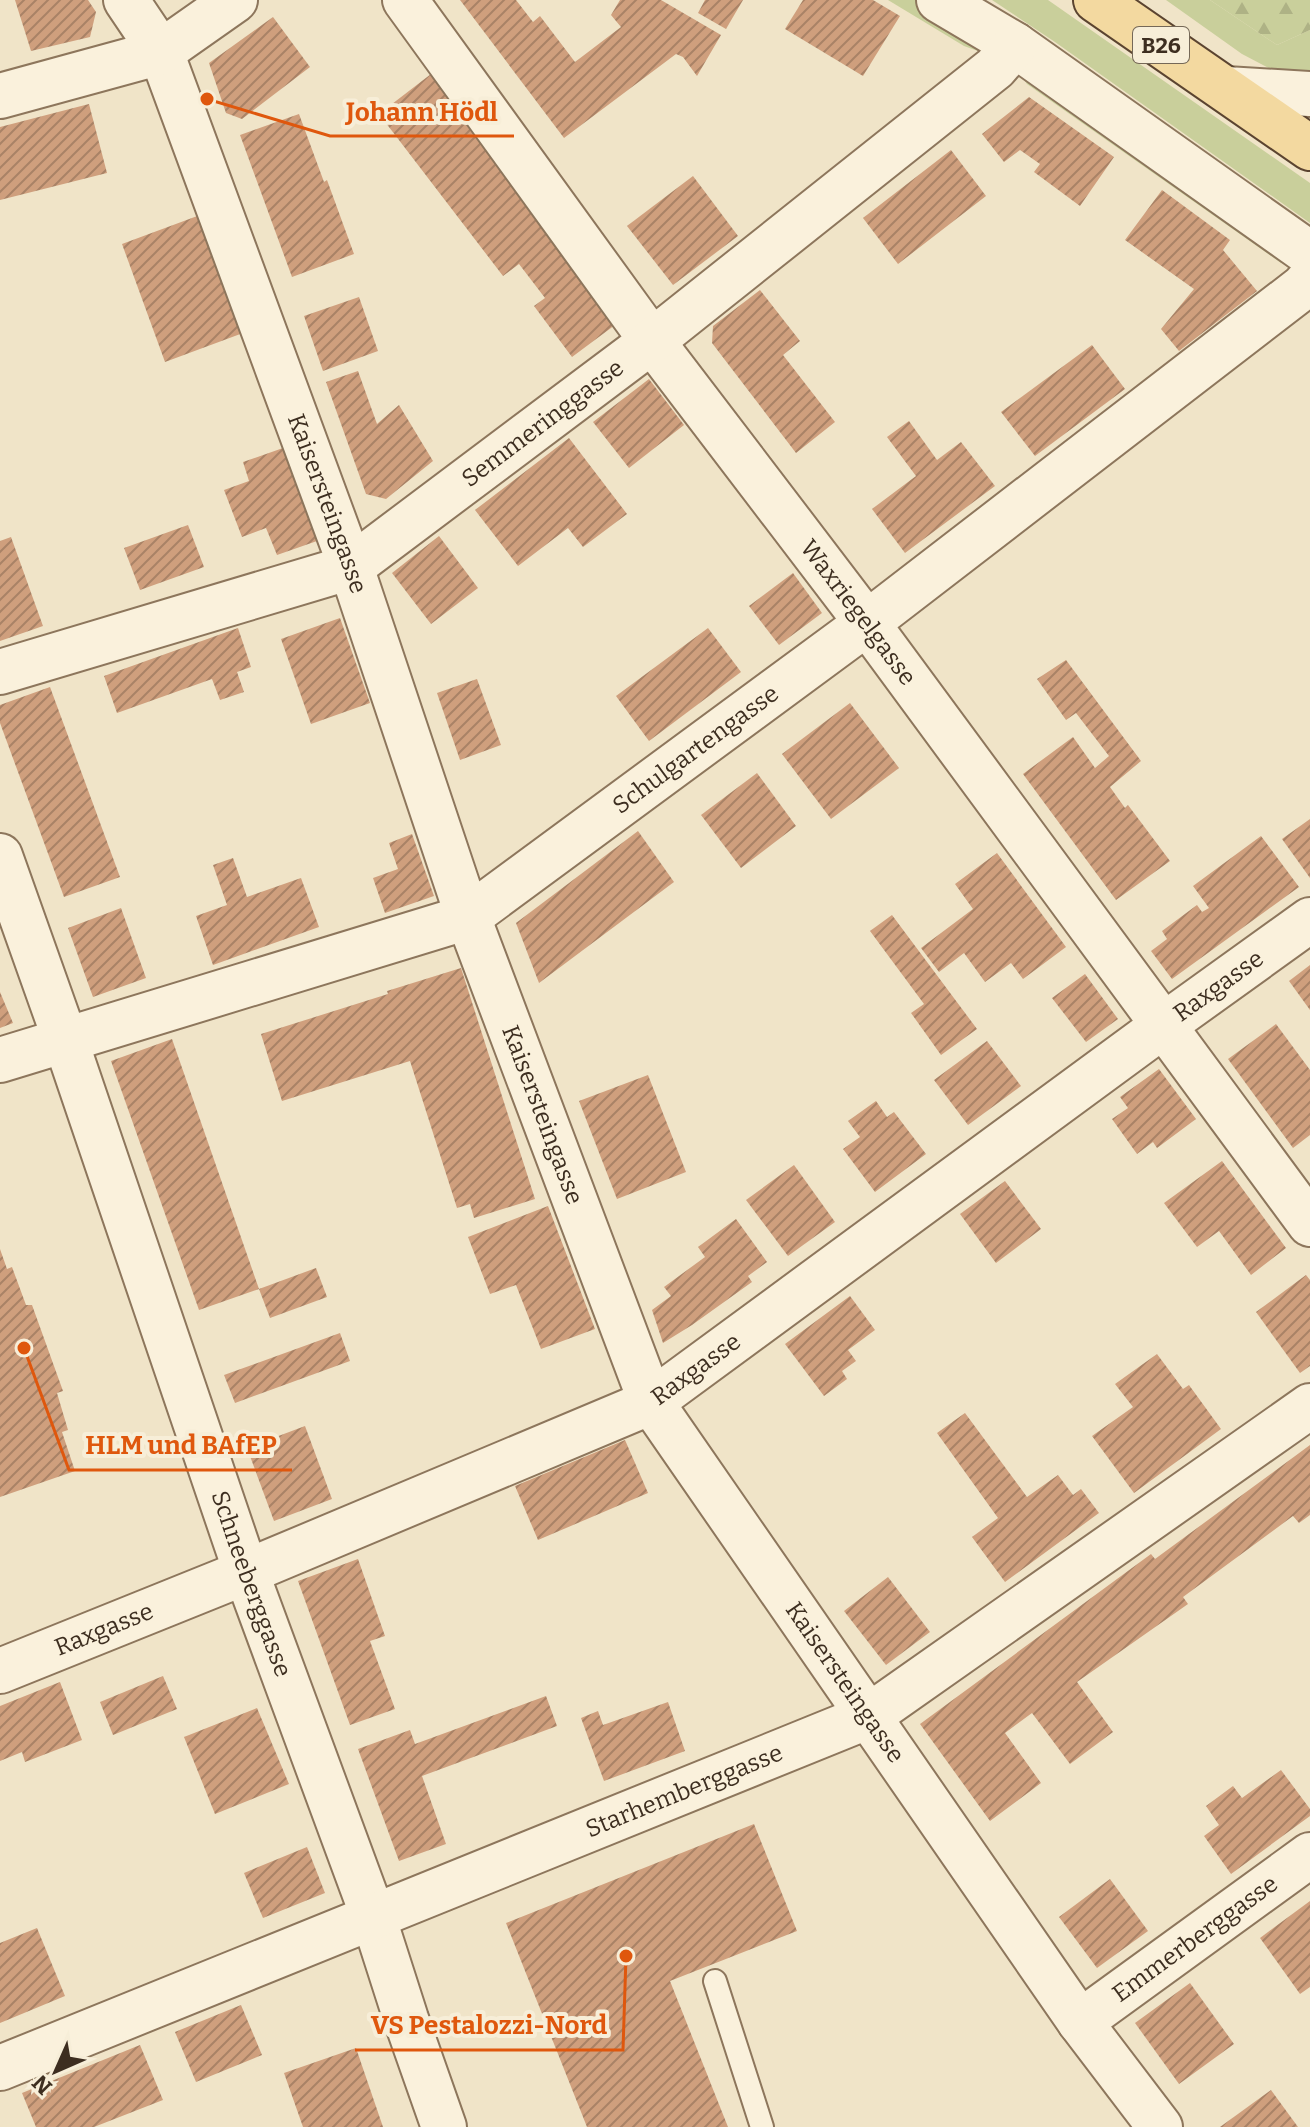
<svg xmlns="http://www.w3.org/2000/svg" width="1310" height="2127" viewBox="0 0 1310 2127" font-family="Bitter,serif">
<defs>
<pattern id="forest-firs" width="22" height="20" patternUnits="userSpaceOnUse" patternTransform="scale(2)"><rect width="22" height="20" fill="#c9cf9b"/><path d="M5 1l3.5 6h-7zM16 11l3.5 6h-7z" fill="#aeb285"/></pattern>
<pattern id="building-hatch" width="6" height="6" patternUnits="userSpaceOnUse" patternTransform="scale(2)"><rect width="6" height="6" fill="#cf9f7d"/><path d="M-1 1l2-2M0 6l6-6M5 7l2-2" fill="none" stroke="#a98266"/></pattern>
</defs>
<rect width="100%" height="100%" fill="#f0e4c8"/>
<g fill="#c9cf9b">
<path d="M888,0H916L972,34L979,44L978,51L964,46Z"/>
<path d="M992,0H1048L1310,183V223L1055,42Z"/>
<path d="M1166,0H1210L1277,45L1310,30V78L1278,73L1242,54Z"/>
<path d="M1021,75L1291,264L1281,263L1027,84Z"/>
</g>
<path fill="url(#forest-firs)" d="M1210,0H1310V30L1277,45Z"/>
<g fill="url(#building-hatch)">
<path d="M15,0H88L96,12L90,37L31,51Z"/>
<path d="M460,0H516L533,22L540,16L575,62L621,27L611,15L620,0H661L721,35L697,76L683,57L676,54L564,138Z"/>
<path d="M705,0H743L726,29L698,13Z"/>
<path d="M803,0H873L900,16L863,76L785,29Z"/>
<path d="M273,17L310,67L242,119L226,113L209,63Z"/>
<path d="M431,74L619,322L572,357L534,306L545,298L519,264L503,276L379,114Z"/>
<path d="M1029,97L1114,157L1080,206L1034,172L1040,164L1020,150L1004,162L982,134Z"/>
<path d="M89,104L107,173L0,200V127Z"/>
<path d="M299,114L324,182L327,180L354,254L292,277L240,135Z"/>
<path d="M951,150L986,196L898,264L863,218Z"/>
<path d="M693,176L738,236L673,285L627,226Z"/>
<path d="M1162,190L1230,240L1223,250L1257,291L1179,351L1161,329L1194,289L1125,240Z"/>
<path d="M200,215L243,333L165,362L122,244Z"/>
<path d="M760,290L800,341L783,355L835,422L796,453L712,343L713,326Z"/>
<path d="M359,297L378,351L323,371L304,316Z"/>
<path d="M1092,345L1125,389L1035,456L1001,412Z"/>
<path d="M358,371L377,424L399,405L433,461L386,499L366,494L326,382Z"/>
<path d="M649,379L684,425L629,468L593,422Z"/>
<path d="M909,421L937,460L961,442L995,486L905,553L872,509L916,476L887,437Z"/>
<path d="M569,438L627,514L583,547L568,528L518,566L475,510Z"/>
<path d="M283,448L317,541L277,555L266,528L242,537L224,490L249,481L243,462Z"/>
<path d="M188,525L204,567L140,590L124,548Z"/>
<path d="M439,536L478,588L431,624L392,573Z"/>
<path d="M11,537L43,626L0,641V541Z"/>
<path d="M793,573L822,613L779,645L749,606Z"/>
<path d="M340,618L370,703L311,724L281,639Z"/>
<path d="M238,628L251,667L237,672L244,692L220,700L212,679L117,713L104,676Z"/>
<path d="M708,628L741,672L649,741L616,696Z"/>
<path d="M1066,660L1141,761L1110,787L1125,808L1128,805L1170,861L1116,900L1023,774L1073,737L1095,768L1109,756L1076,713L1066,720L1037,679Z"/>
<path d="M477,679L501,745L460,760L437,693Z"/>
<path d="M50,687L120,877L64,897L0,723V705Z"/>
<path d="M850,703L899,768L831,819L782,754Z"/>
<path d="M757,773L796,826L741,868L701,815Z"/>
<path d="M1310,819V878L1282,839Z"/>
<path d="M638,831L674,882L539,983L516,923Z"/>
<path d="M412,834L434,896L385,913L373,878L398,869L389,843Z"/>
<path d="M1261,836L1299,887L1172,979L1151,951L1167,939L1162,931L1197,905L1202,912L1209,908L1193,886Z"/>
<path d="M997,853L1066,947L1023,979L1011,963L985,982L964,953L939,972L921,948L973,909L955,884Z"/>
<path d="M233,858L247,897L301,878L319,927L213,965L196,916L227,905L213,865Z"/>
<path d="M121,908L146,978L93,997L68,928Z"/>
<path d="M892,915L977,1029L941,1055L911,1013L924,1004L870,931Z"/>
<path d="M1310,965V1010L1289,981Z"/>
<path d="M461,968L535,1199L474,1218L470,1204L457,1208L410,1061L282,1101L261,1034L388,994L387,991Z"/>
<path d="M1085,974L1118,1019L1086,1042L1052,998Z"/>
<path d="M0,992L13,1023L0,1028Z"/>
<path d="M1276,1024L1310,1070V1135L1293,1148L1228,1059Z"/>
<path d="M172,1039L259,1289L199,1310L111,1061Z"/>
<path d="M987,1041L1021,1086L968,1125L934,1080Z"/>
<path d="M1159,1069L1196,1119L1157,1148L1153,1142L1137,1154L1112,1119L1128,1108L1120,1097Z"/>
<path d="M648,1075L686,1172L617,1199L579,1101Z"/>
<path d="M876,1101L887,1117L894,1112L926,1154L875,1192L843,1149L860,1137L848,1121Z"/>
<path d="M1222,1161L1286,1248L1251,1275L1219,1231L1197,1247L1164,1203Z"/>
<path d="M794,1165L835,1222L788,1256L746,1200Z"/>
<path d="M1005,1181L1041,1229L996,1263L960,1214Z"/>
<path d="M548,1206L595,1329L541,1349L516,1285L490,1294L468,1237Z"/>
<path d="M736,1219L767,1262L748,1276L752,1282L692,1325L663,1343L652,1310L671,1296L664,1287L705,1257L698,1247Z"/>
<path d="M0,1249L7,1269L12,1267L26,1305H32L63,1391L57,1393L68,1430L62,1432L75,1471L0,1497Z"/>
<path d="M316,1268L327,1297L270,1318L259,1289Z"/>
<path d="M1306,1275L1310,1280V1366L1300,1373L1256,1312Z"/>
<path d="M850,1296L875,1330L848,1350L856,1361L842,1371L847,1379L824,1396L785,1344Z"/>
<path d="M340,1333L350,1361L235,1403L224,1375Z"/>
<path d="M1157,1354L1183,1389L1189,1385L1221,1429L1134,1493L1092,1436L1133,1407L1115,1384Z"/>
<path d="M965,1413L1027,1497L1058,1475L1073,1495L1081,1489L1099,1513L1005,1582L972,1537L998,1518L937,1433Z"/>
<path d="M305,1426L332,1499L274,1521L247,1448Z"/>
<path d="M625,1440L648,1493L538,1540L515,1486Z"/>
<path d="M1310,1445V1515L1299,1523L1293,1516L1183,1597L1188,1604L1077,1682L1113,1732L1070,1764L1032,1713L1005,1733L1041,1783L990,1821L920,1724L1151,1554L1155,1559Z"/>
<path d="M358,1559L385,1636L370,1641L395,1709L350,1725L298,1581Z"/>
<path d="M888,1577L930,1632L886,1665L844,1611Z"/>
<path d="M163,1676L177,1709L113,1735L100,1702Z"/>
<path d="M60,1682L82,1740L25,1762L22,1752L0,1761V1706Z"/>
<path d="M546,1696L557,1726L422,1776L446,1844L399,1861L358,1749L410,1730L415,1744Z"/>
<path d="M668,1702L685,1751L604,1781L581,1718L598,1711L603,1725Z"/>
<path d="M257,1708L289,1784L215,1814L184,1737Z"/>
<path d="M1281,1770L1310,1809V1816L1231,1874L1204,1836L1219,1825L1206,1806L1233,1786L1242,1798Z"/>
<path d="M754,1824L797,1931L670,1981L728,2127H587L506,1923Z"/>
<path d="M307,1847L325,1893L263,1918L244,1873Z"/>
<path d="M1110,1879L1148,1931L1097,1968L1059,1917Z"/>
<path d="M1310,1901V1987L1300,1994L1260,1938Z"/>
<path d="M37,1928L65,1996L0,2023V1943Z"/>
<path d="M1190,1983L1234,2044L1179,2084L1135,2023Z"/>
<path d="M241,2005L262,2055L196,2082L175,2032Z"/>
<path d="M140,2045L163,2100L94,2127H36L22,2093Z"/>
<path d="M356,2048L383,2127H303L284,2073Z"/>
<path d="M1271,2090L1298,2127H1220Z"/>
</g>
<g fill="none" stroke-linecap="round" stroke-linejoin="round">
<g stroke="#8d765c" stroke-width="26">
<path id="service" d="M715,1981L762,2127"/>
</g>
<g stroke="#8d765c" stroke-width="48">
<g id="minor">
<path id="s1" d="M126,0L161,52L351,567L468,917L651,1402L1080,2022L1160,2127"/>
<path id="s2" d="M405,0L652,341L867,623L1310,1224"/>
<path d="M939,0L1015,45L1310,254"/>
<path d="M1226,89L1310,94"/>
<path d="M0,96L161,52L235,0"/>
<path id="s3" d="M0,672L351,567L652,341L995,68L1015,45"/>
<path id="s4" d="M0,856L65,1039L246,1572L373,1916L406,2019L444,2127"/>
<path id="s5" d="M0,1060L468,917L867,623L1303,287L1310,279"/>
<path id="s6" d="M0,1671L246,1572L651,1402L1164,1025L1310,920"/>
<path id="s7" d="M1080,2022L1310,1855"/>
<path id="s8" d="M0,2068L869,1716L1310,1406"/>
</g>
</g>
<g stroke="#5b4430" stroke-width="48">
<path id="primary" d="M1096,0L1310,148"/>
</g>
<use href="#service" stroke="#faf1dc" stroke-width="22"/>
<use href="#minor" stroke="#faf1dc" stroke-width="44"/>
<use href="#primary" stroke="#f3d9a0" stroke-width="44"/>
</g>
<g text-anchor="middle" stroke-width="8" stroke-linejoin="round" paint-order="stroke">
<rect fill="#f7eed8" stroke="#756857" stroke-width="2" x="1133" y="27" width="56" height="36" rx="6"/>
<g font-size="22" font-weight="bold" fill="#3d2e20">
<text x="1161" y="53">B26</text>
</g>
<g font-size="24" fill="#3d2e20" stroke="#f7eed8">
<text dy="8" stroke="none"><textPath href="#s3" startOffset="606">Semmeringgasse</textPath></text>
<text dy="8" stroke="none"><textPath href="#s1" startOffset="544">Kaisersteingasse</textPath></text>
<text dy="8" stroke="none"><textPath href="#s2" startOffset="762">Waxriegelgasse</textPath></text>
<text dy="8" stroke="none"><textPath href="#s5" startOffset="772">Schulgartengasse</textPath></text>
<text dy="8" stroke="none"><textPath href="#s6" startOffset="1408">Raxgasse</textPath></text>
<text dy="8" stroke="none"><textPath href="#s1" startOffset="1192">Kaisersteingasse</textPath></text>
<text dy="8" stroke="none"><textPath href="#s6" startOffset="760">Raxgasse</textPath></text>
<text dy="8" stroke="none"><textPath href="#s4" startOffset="770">Schneeberggasse</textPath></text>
<text dy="8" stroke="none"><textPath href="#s6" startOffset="112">Raxgasse</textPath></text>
<text dy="8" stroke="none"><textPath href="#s1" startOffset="1840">Kaisersteingasse</textPath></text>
<text dy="8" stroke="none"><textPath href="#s8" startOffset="738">Starhemberggasse</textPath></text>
<text dy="8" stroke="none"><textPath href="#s7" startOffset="142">Emmerberggasse</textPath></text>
</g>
</g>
<path fill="none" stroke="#df570d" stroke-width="3" d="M207 99L330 136H514M24 1348L69 1470H292M626 1956L623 2050H355"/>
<g fill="#df570d" stroke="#f7eed8" stroke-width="3">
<circle cx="207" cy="99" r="8"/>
<circle cx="24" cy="1348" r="8"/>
<circle cx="626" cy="1956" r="8"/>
</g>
<g font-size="26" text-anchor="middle" font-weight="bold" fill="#df570d" stroke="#f7eed8" stroke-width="8" stroke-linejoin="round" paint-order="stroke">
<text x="422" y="121">Johann Hödl</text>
<text x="181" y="1454">HLM und BAfEP</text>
<text x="489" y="2034">VS Pestalozzi-Nord</text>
</g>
<g transform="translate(56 2071) rotate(225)" stroke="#f7eed8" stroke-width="6" paint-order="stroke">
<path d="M0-6L14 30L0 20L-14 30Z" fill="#3d2e20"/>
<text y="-12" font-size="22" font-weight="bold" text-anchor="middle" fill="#3d2e20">N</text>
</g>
</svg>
